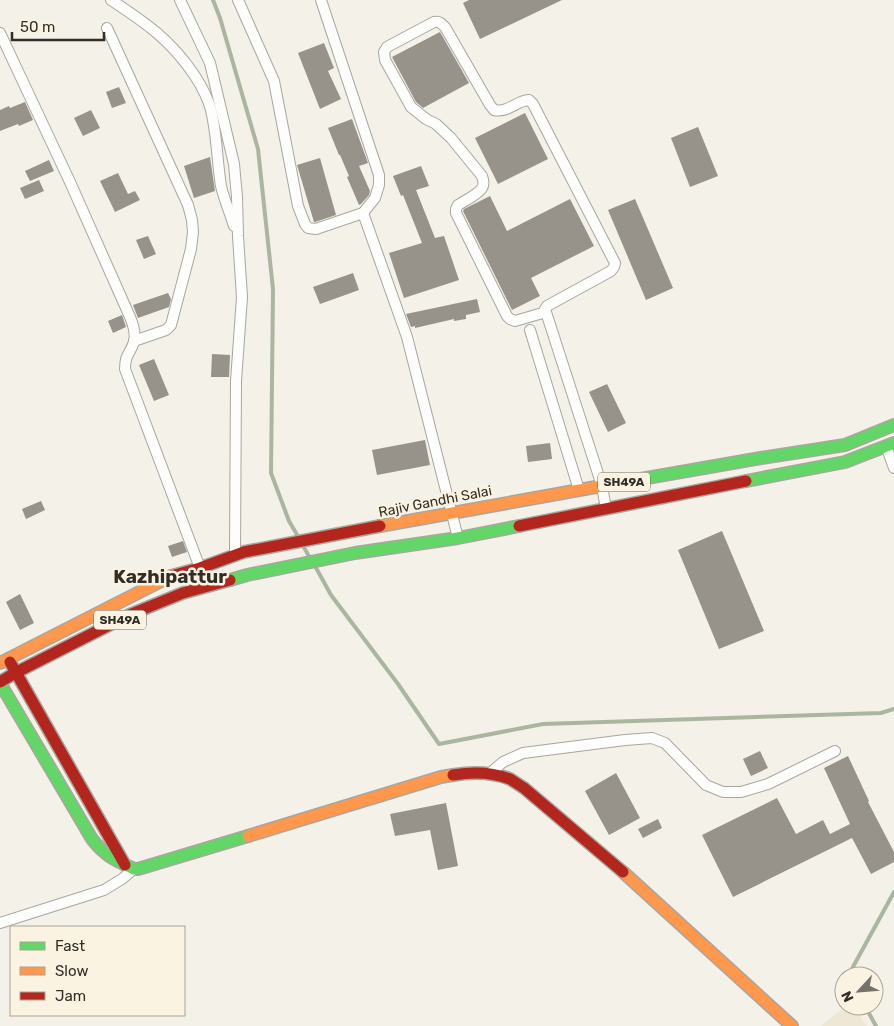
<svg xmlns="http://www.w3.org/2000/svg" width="894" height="1026" viewBox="0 0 894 1026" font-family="Rubik,sans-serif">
<rect width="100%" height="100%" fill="#f4f1e8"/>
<path fill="#eee7d6" d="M846,1006H853L867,1026H821Z"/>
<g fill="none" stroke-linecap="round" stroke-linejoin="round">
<g stroke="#abb6a1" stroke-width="4">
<path d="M213,0L220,18L258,149L273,289L271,473L289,521L299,538"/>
<path d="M302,544L310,558"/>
<path d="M315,566L331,595L398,684L439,744L543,724L881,713L894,709"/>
<path d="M848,976L894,892"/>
<path d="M865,1006L876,1026"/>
</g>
</g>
<g fill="#97928a">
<path d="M469,0H562L480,39L463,3Z"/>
<path d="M440,32L469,83L423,108L416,102L392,57Z"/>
<path d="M324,43L334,68L328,71L341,99L320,109L298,53Z"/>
<path d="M119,87L126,103L112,108L106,92Z"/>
<path d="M25,102L33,120L19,126L18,124L0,131V110L9,106L10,108Z"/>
<path d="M91,110L100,128L83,136L74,118Z"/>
<path d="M525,113L548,159L498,184L475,138Z"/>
<path d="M352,119L368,163L359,166L370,191L369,195L361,204L359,205L347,177L349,176L340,155H339L328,128Z"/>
<path d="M698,127L718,176L690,187L671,138Z"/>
<path d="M210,157L215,191L194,198L184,166Z"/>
<path d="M320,158L336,215L315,222H314L297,165Z"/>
<path d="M49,160L54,171L30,181L25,171Z"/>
<path d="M421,166L429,186L416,190L435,238L444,236L459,280L404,298L389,253L422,243L403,195L401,196L393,176Z"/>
<path d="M118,173L128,194L135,191L140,200L115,212L100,181Z"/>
<path d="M39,180L44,191L25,199L20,188Z"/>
<path d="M490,196L507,231L570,199L594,246L531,278L540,296L512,310L463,211L464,209Z"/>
<path d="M635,199L673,288L646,300L608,210Z"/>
<path d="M148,236L156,254L144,259L136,240Z"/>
<path d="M353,273L359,290L320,304L313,287Z"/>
<path d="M168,293L171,299L169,307L138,318L133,305Z"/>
<path d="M477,299L480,312L466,315V319L454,321V319L415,328V326L411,327L406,314Z"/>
<path d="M122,315L126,327L113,333L108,321Z"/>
<path d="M212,354L230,355L229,377H211Z"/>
<path d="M154,359L169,395L154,401L139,365Z"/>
<path d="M607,384L626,423L608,432L589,392Z"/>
<path d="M425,440L430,465L377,475L372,450Z"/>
<path d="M550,443L552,459L528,462L526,446Z"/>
<path d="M41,501L45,510L26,519L22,509Z"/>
<path d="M722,531L764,631L719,649L678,550Z"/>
<path d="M183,541L187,552L172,557L168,546Z"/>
<path d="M20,594L34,623L20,630L6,602Z"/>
<path d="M760,751L768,768L751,776L743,759Z"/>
<path d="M848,756L869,801L868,802L894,852V862L871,874L852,838L733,897L702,835L777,798L796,834L823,820L830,834L850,824L824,768Z"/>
<path d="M616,773L640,818L609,835L585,791Z"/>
<path d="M446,803L458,866L438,870L430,830L395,836L390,814Z"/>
<path d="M658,819L662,828L643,838L638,829Z"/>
</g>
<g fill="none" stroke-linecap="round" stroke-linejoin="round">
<g stroke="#a9a69f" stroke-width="12">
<g id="street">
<path d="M111,0C146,23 171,40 195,76C202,87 208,98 211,110C217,135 217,161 221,186C224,199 230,213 234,226"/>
<path d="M180,0L210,63L234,164L237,197L238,236L242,297L236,381L235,555"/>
<path d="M238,0L274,81L298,206L305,224L308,228L316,229L363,213L375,198L379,185V175L321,0"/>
<path d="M107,28L188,205L192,220L193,232L191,249L171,325L166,330L134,341"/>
<path d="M0,33L70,182L130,317C133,324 136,334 134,342C130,354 125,354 125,369L200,568"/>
<path d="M363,213L407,337L458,538"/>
<path d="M546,312L515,321L510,319L507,316L456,213V209L458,205C464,201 479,194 482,188C485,184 483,180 482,176L451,138L436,124L426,119L411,107L385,60L384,52L387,47L434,22C439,21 441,23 445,27L490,105L494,110C509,113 515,101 529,100L533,104L615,263L614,267L611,271L547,306L545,309L602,486L606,509"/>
<path d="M530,330L579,490"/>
<path d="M886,446L894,468"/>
<path d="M489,774L503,762L523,753L625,740L652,738L665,743L706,785L723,792H741L768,784L835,751"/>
<path d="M0,923L104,890L122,879L134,869"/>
</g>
</g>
<g stroke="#a9a69f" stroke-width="14">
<g id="fast">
<path d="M746,481L845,462L894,443"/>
<path d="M618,483L761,458L845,445L894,425"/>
<path d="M230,580L247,575L355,553L458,538L519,526"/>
<path d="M0,683L92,839C105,856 115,860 134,869H138L248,836"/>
</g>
</g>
<g stroke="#a9a69f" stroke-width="14">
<g id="slow">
<path d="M380,526L618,483"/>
<path d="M0,663L171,576"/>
<path d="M248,836L441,777L453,775"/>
<path d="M623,872L792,1026"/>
</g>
</g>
<g stroke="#a9a69f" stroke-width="14">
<g id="jam">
<path d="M519,526L746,481"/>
<path d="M171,576L200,568L244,552L380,526"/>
<path d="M10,662L125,865"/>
<path d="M0,682L15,673L129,615L183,593L230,580"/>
<path d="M453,775C471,772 492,772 510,779C515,782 519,785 524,788L623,872"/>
</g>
</g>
<use href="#street" stroke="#fdfdfc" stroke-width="10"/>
<use href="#fast" stroke="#63d668" stroke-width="11"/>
<use href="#slow" stroke="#ff974d" stroke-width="11"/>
<use href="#jam" stroke="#b3261e" stroke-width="11"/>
</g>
<g text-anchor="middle" stroke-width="5" stroke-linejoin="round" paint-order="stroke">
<g fill="#faf3e2" stroke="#6d695f" stroke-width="1">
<rect x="598" y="472.5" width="52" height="19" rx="4"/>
<rect x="94" y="610.5" width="52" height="19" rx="4"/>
</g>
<g font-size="12" font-weight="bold" fill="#312e27">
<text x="624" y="486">SH49A</text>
<text x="120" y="624">SH49A</text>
</g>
<g font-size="14" fill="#312e27" stroke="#faf3e2">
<text transform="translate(435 501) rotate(-11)" y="5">Rajiv Gandhi Salai</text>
</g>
<g font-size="19" font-weight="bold" fill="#312e27" stroke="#faf3e2">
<text x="170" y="583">Kazhipattur</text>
</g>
</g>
<rect x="10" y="926" width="175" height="90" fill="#faf3e2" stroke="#aaa497"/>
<rect x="20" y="942" width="25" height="8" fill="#63d668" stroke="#aaa497"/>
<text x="55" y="951" font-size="15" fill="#312e27">Fast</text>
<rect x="20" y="967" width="25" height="8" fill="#ff974d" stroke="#aaa497"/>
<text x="55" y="976" font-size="15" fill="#312e27">Slow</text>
<rect x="20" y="992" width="25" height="8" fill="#b3261e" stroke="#aaa497"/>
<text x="55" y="1001" font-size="15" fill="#312e27">Jam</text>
<g transform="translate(859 991) rotate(244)"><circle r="24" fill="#faf3e2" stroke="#aaa497"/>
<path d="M0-4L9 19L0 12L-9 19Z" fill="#75726b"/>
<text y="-8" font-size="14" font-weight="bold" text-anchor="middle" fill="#312e27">N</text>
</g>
<path d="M12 32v8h92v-8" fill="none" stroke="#312e27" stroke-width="2.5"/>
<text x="20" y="32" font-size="15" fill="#312e27" stroke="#faf3e2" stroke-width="4" paint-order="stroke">50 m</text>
</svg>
